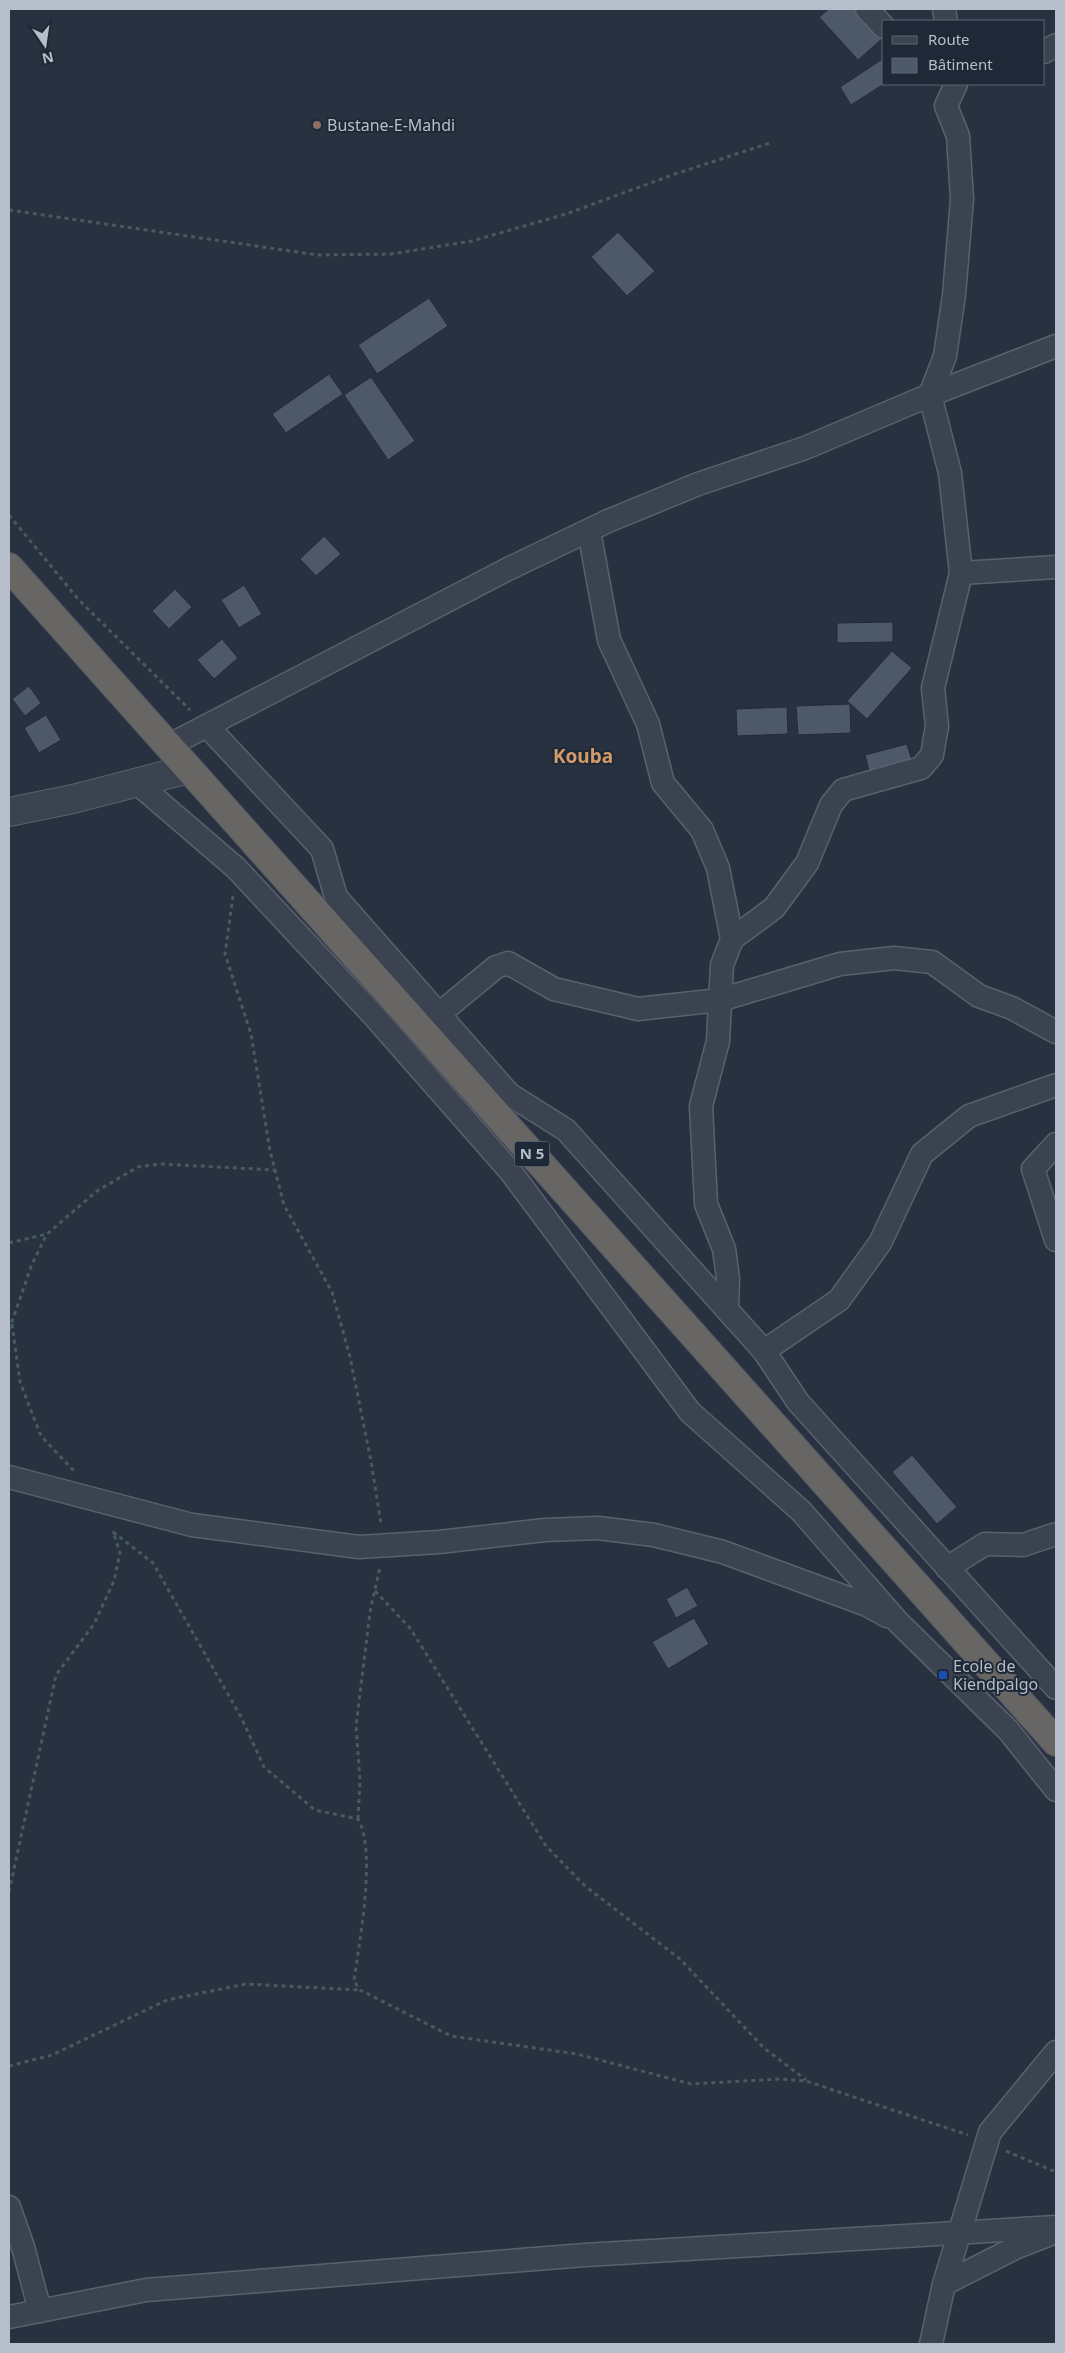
<svg xmlns="http://www.w3.org/2000/svg" width="1065" height="2353" viewBox="0 0 1065 2353" font-family="'Noto Sans',sans-serif">
<rect width="100%" height="100%" fill="#273140"/>
<g fill="#4d5869" stroke="#212a38">
<path d="M829,9H859L884,37L858,60L819,17Z"/>
<path d="M884,58V84L851,105L840,87Z"/>
<path d="M618,232L655,271L627,296L591,257Z"/>
<path d="M429,298L448,326L377,374L358,345Z"/>
<path d="M329,374L343,394L286,433L272,414Z"/>
<path d="M371,377L415,441L388,460L344,395Z"/>
<path d="M324,536L341,554L316,576L300,559Z"/>
<path d="M244,585L262,614L239,628L221,600Z"/>
<path d="M175,589L192,607L169,629L152,611Z"/>
<path d="M893,622V642L837,643V623Z"/>
<path d="M222,639L238,658L214,679L197,660Z"/>
<path d="M892,651L912,668L867,719L847,701Z"/>
<path d="M29,686L41,703L25,716L12,699Z"/>
<path d="M850,704L851,733L798,735L796,706Z"/>
<path d="M787,707L788,734L737,736L736,709Z"/>
<path d="M46,715L61,740L39,753L24,728Z"/>
<path d="M907,744L913,764L870,775L865,755Z"/>
<path d="M912,1455L957,1507L937,1524L892,1472Z"/>
<path d="M687,1587L698,1606L676,1618L666,1599Z"/>
<path d="M694,1618L709,1644L668,1669L652,1642Z"/>
</g>
<g fill="none" stroke-linecap="round" stroke-linejoin="round">
<g stroke="#59616e" stroke-width="25">
<g id="minor">
<path d="M867,9L884,27"/>
<path d="M944,9L946,21"/>
<path d="M1044,52L1056,45"/>
<path d="M589,531L609,640L648,724L663,783L702,830L718,868L732,939L722,965L718,1041L701,1106L706,1204L724,1249L728,1278L727,1308"/>
<path d="M961,573L1056,567"/>
<path d="M207,726L322,849L336,897L509,1094L566,1130L764,1351L798,1402L1056,1688"/>
<path d="M168,746L508,569L608,521L698,484L805,448L930,395L1056,346"/>
<path d="M137,783L236,868L374,1016L511,1172L690,1412L801,1511L898,1622L1008,1730L1056,1790"/>
<path d="M732,939L774,908L807,863L831,805L843,790L921,768L932,755L937,726L933,688L961,573L950,473L930,395L945,356L954,295L962,199L958,136L946,106L956,84"/>
<path d="M427,1024L496,967L508,963L554,989L638,1009L720,1000L840,964L894,958L932,962L979,996L1012,1008L1056,1032"/>
<path d="M1056,1144L1033,1169L1056,1240"/>
<path d="M764,1351L839,1300L880,1243L922,1154L969,1116L1056,1085"/>
<path d="M9,1477L192,1525L359,1547L439,1542L545,1530L598,1528L654,1535L723,1552L867,1605L887,1616"/>
<path d="M947,1568L985,1544L1023,1545L1056,1534"/>
<path d="M9,2207L23,2247L40,2311"/>
<path d="M944,2284L990,2132L1056,2052"/>
<path d="M9,2317L146,2290L585,2255L1056,2227"/>
<path d="M931,2344L944,2284L1017,2247L1053,2233"/>
</g>
</g>
<g stroke="#59616e" stroke-width="30">
<path id="tertiary" d="M9,812L73,799L189,769"/>
</g>
<g stroke="#454e5b" stroke-width="30">
<path id="trunk" d="M9,567L1056,1742"/>
</g>
<g stroke="#475b5e" stroke-width="3" stroke-dasharray="4 4" stroke-linecap="butt">
<path d="M9,210L318,255L391,254L472,241L566,214L675,174L773,142"/>
<path d="M9,515L78,599L190,710"/>
<path d="M233,896L225,954L251,1034L270,1151L284,1205L332,1292L350,1357L371,1461L381,1524"/>
<path d="M9,1243L47,1234"/>
<path d="M12,1324L20,1382L41,1436L74,1471"/>
<path d="M9,1330L32,1264L47,1234L97,1191L138,1167L161,1164L275,1170"/>
<path d="M113,1532L153,1563L241,1717L264,1767L315,1810L358,1819C377,1852 359,1942 354,1981L360,1990L451,2036L577,2054L691,2084L780,2079L806,2081L968,2135"/>
<path d="M375,1591L410,1628L546,1846L585,1886L680,1959L764,2048L806,2080"/>
<path d="M358,1819L360,1780L356,1726L370,1612L380,1567"/>
<path d="M9,1892L56,1675L94,1624L114,1581L120,1553L113,1531"/>
<path d="M9,2066L52,2055L167,2000L246,1984L360,1990"/>
<path d="M1006,2151L1056,2172"/>
</g>
<use href="#minor" stroke="#3b4350" stroke-width="22"/>
<use href="#tertiary" stroke="#3b4350" stroke-width="28"/>
<use href="#trunk" stroke="#686664" stroke-width="28"/>
</g>
<circle fill="#8d6e63" stroke="#1f2836" stroke-width="2" cx="317" cy="125" r="5"/>
<rect fill="#1a4fb4" stroke="#1f2836" stroke-width="2" x="938" y="1670" width="10" height="10" rx="2.5"/>
<g text-anchor="middle" stroke-width="4" stroke-linejoin="round" paint-order="stroke">
<rect fill="#1f2836" stroke="#89919e" stroke-width="1" x="514.5" y="1141.5" width="35" height="25" rx="4"/>
<g font-size="15" font-weight="bold" fill="#b7becb">
<text x="532" y="1159">N 5</text>
</g>
<g font-size="16" fill="#b7becb" stroke="#1f2836" text-anchor="start">
<text x="327" y="131">Bustane-E-Mahdi</text>
<text x="953" y="1672">Ecole de<tspan x="953" dy="18">Kiendpalgo</tspan></text>
</g>
<g font-size="19" font-weight="bold" fill="#d39a6a" stroke="#1f2836">
<text x="583" y="763">Kouba</text>
</g>
</g>
<rect width="1065" height="2353" fill="none" stroke="#b7becb" stroke-width="20"/>
<rect x="882" y="20" width="162" height="65" fill="#1f2836" stroke="#5c6472"/>
<rect x="892" y="36" width="25" height="8" fill="#3b4350" stroke="#5c6472"/>
<text x="928" y="45" font-size="15" fill="#b7becb">Route</text>
<rect x="892" y="58" width="25" height="15" fill="#4d5869" stroke="#5c6472"/>
<text x="928" y="70" font-size="15" fill="#b7becb">Bâtiment</text>
<g transform="translate(45 45) rotate(167)" stroke="#1f2836" stroke-width="4" paint-order="stroke">
<path d="M0-4L9 19L0 12L-9 19Z" fill="#b7becb"/>
<text y="-8" font-size="14" font-weight="bold" text-anchor="middle" fill="#b7becb">N</text>
</g>
</svg>
